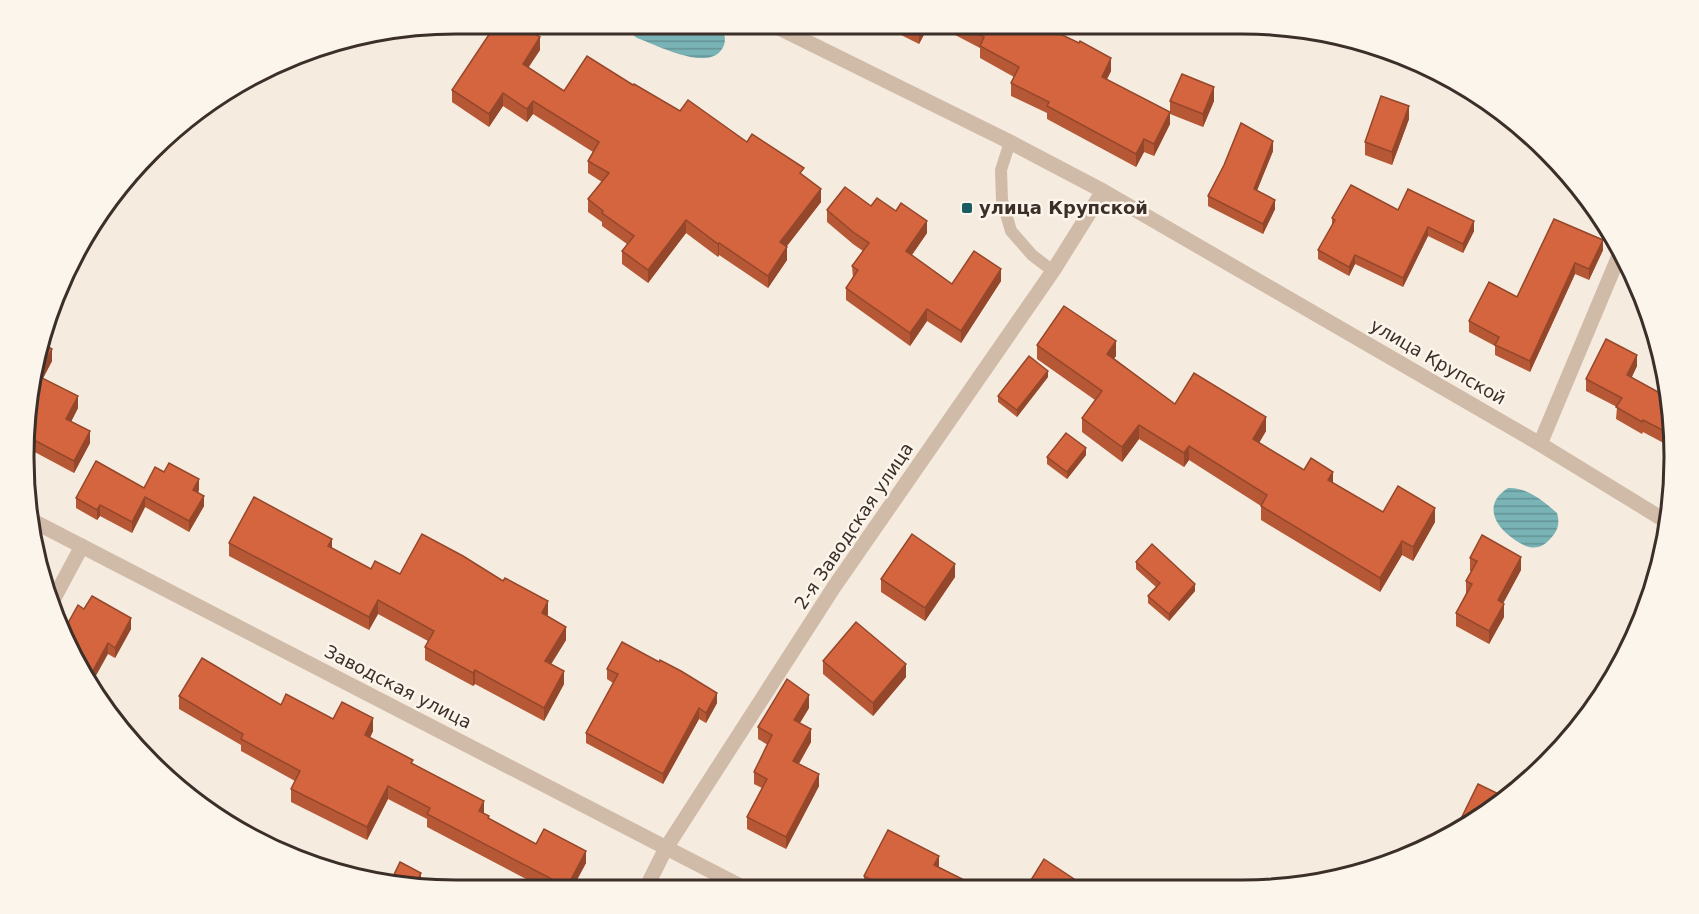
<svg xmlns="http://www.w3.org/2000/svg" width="1699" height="914" viewBox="0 0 1699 914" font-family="'DejaVu Sans',sans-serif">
<defs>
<pattern id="water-rules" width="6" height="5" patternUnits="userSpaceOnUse" patternTransform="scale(1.5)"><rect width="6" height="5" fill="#79b3b6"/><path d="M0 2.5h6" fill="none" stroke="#649294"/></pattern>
</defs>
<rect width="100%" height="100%" fill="#f5ebde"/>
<g fill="url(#water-rules)">
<path d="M624,24H717C723,30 727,37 724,45C713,75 657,45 637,38L629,32Z"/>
<path d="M1508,488C1527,487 1543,501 1557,513C1560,524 1558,530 1551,538C1538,554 1524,547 1511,537C1492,523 1485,502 1508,488Z"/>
</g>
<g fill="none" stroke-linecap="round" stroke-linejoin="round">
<path stroke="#d0bba8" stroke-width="12" d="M1010,142L1001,170L1002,200L1011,231L1032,255L1053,271"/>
<g stroke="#d0bba8" stroke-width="15">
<path d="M771,24L1010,142L1103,191L1540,444L1669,523"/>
<path d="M1540,444L1621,251"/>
<path d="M33,521L744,888"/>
<path d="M52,602L82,546"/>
<path d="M646,888L666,848L834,587L1053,271L1103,191"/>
</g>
</g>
<g fill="#b65735">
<path d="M879,24L929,25L919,44Z"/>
<path d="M936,25H1034L1111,71L1107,79L1170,124L1154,156L1144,152L1136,167L1047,119V113L1011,96V83L1014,77L980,58V48Z"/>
<path d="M540,50L528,67L564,91L633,85L680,111L747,142L804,176L821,202L786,247L787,260L768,288L719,255L718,257L686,233L648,283L622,264V251L627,244L602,226V222L588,212V199L602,182L588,173V161L593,152L533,114L527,122L503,106L489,127L452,102V90Z"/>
<path d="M1170,101H1214L1203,127L1170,114Z"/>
<path d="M1409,119L1392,165L1365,155V142Z"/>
<path d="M1273,151L1257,190L1275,209L1263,234L1208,206V196Z"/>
<path d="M871,206L927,233L912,255L952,284L1001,281L961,343L927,321L910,346L846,300V288L853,278L852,266L863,251L853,244L827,222V210Z"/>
<path d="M1398,210L1474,231L1463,253L1428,236L1403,287L1355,264L1349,276L1318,259V250L1332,226V218Z"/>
<path d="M1554,219L1603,250L1589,280L1575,274L1530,372L1495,355V346L1469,332V321L1517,297Z"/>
<path d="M39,345L52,361L43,378L78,408L71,422L90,443L74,473L29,449Z"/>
<path d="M1037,345L1116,356L1114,358L1175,404L1266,431L1259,443L1304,470L1333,483L1383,512L1435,522L1413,561L1402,555L1380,592L1261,520V506L1189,460L1184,467L1139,439L1122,462L1082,432V418L1095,400L1037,359Z"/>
<path d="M1637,366L1632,377L1674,428L1673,448L1643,432L1642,434L1616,419L1617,407L1586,391V379Z"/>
<path d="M1048,377L1017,417L998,402V396Z"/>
<path d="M1086,455L1067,479L1047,464V457Z"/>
<path d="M144,488L199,490L198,493L204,506L189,532L145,507L132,533L100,516L97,520L76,508V498Z"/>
<path d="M229,543L332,549L371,569L400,574L548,614L547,616L566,640L551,664L564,684L544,721L475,684L473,686L425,660V647L428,641L378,614L369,630L229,556Z"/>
<path d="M1470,558L1521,570L1503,603L1504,617L1489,644L1456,626V613L1466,593V581L1472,571H1470Z"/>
<path d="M1136,562L1195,591L1169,621L1148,603V596L1156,587L1136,569Z"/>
<path d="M955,577L925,621L881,592V579Z"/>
<path d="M84,609L131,629L115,658L108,654Z"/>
<path d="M823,661L906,677L873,716L823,674Z"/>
<path d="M607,669L717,703L706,723L699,719L663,784L586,743V733L613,683L607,679Z"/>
<path d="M179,696L281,705L373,731L370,738L413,764L484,813L489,819L536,844L586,863L572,889H545L427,827V819L388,799L367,840L291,802V789L295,781L241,751V745L179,709Z"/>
<path d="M809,708L800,723L811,742L799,764L819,786L786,849L747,829V817L762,788L754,784V772L768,745L758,739V727Z"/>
<path d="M939,867L978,887L864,888V876Z"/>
<path d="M1031,880L1074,886L1073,887H1032L1031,886Z"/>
</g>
<g fill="#94472b">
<path d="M922,25H929L919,44V32Z"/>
<path d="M540,37V50L523,76V64Z"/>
<path d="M1111,58V71L1102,89V77Z"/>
<path d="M1214,87V101L1203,127V114Z"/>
<path d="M503,93V106L489,127V114Z"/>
<path d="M533,101V114L527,122V109Z"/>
<path d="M1409,106V119L1392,165V152Z"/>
<path d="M1170,112V124L1154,156V144Z"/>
<path d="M1144,139V152L1136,167V154Z"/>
<path d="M1273,141V151L1254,198V189Z"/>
<path d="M821,189V202L780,255V242Z"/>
<path d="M1275,200V209L1263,234V224Z"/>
<path d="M686,220V233L648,283V270Z"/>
<path d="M927,221V233L906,263V251Z"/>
<path d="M1474,221V231L1463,253V244Z"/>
<path d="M1428,227V236L1403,287V278Z"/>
<path d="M1603,240V250L1589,280V269Z"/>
<path d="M719,243V255L718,257V244Z"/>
<path d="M787,247V260L768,288V276Z"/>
<path d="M1355,255V264L1349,276V267Z"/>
<path d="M1575,263V274L1530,372V361Z"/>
<path d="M1001,269V281L961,343V331Z"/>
<path d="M927,309V321L910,346V333Z"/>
<path d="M1116,341V356L1107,368V354Z"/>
<path d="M52,349V361L38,388V376Z"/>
<path d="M1637,355V366L1627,386V375Z"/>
<path d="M1048,371V377L1017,417V410Z"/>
<path d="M78,396V408L66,431V419Z"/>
<path d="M1266,417V431L1253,453V439Z"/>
<path d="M1139,425V439L1122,462V447Z"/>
<path d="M90,431V443L74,473V461Z"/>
<path d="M1189,446V460L1184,467V453Z"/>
<path d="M1086,448V455L1067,479V472Z"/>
<path d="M1333,472V486L1328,480Z"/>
<path d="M199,479V490L193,501V490Z"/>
<path d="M204,496V506L189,532V521Z"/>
<path d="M145,497V507L132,533V522Z"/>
<path d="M100,505V516L97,520V510Z"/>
<path d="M1435,508V522L1413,561V547Z"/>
<path d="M332,539V552L328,546Z"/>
<path d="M1402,541V555L1380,592V578Z"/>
<path d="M1521,557V570L1498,613V600Z"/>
<path d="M955,564V577L925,621V608Z"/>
<path d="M1195,584V591L1169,621V614Z"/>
<path d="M378,600V614L369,630V617Z"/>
<path d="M548,601V614L542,626V613Z"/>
<path d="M1504,604V617L1489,644V631Z"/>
<path d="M131,618V629L115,658V648Z"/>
<path d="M566,627V640L545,674V661Z"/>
<path d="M108,643V654L93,681L90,676Z"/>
<path d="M906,664V677L873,716V703Z"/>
<path d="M475,670V684L473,686V673Z"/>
<path d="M564,671V684L544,721V708Z"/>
<path d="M717,693V703L706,723V713Z"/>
<path d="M809,695V708L794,732V720Z"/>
<path d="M699,708V719L663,784V774Z"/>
<path d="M373,718V731L365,748V735Z"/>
<path d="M811,729V742L793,773V761Z"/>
<path d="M819,774V786L786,849V837Z"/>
<path d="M388,786V799L367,840V827Z"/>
<path d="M484,801V814L479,811Z"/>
<path d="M586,851V863L572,889H567Z"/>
<path d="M939,856V868L934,865Z"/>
<path d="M421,873V884L419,887H414Z"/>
<path d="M1074,879V886L1073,887H1069Z"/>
</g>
<g fill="#d4653e" stroke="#94472b" stroke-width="1.5">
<path d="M496,24H520L540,37L523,64L564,91L587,56L633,85L634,84L680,111L688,100L747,142L752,134L804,168L800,173L821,189L780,242L787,247L768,276L719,243L718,244L686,220L648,270L622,251L634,236L602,213L603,211L588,199L609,173L588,161L599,142L533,101L527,109L503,93L489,114L452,90Z"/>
<path d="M904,24L922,25L919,32Z"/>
<path d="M960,25H1034L1039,27L1041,25L1079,43L1080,41L1111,58L1102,77L1170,112L1154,144L1144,139L1136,154L1047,106L1049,102L1011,83L1019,67L980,46L984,37Z"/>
<path d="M1182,74L1214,87L1203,114L1170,101Z"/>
<path d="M1381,96L1409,106L1392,152L1365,142Z"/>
<path d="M1241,123L1273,141L1254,189L1275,200L1263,224L1208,196L1224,165Z"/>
<path d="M1351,185L1398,210L1408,189L1474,221L1463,244L1428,227L1403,278L1355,255L1349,267L1318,250L1335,220L1332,218Z"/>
<path d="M845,187L871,206L877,198L896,211L901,203L927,221L906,251L952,284L974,251L1001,269L961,331L927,309L910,333L846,288L858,270L852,266L869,243L853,232L827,210Z"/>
<path d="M1554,219L1603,240L1589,269L1575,263L1530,361L1495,345L1499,337L1469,321L1489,282L1517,297Z"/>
<path d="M1064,306L1116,341L1107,354L1175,404L1194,373L1266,417L1253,439L1304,470L1311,458L1333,472L1328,480L1383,512L1398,486L1435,508L1413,547L1402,541L1380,578L1261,506L1267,495L1189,446L1184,453L1139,425L1122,447L1082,418L1102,391L1037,345Z"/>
<path d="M1606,339L1637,355L1627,375L1669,398L1674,428V436L1643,420L1642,422L1616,407L1622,398L1586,379Z"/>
<path d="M40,342L52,349L38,376L78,396L66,419L90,431L74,461L30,438L39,345Z"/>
<path d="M1029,356L1048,371L1017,410L998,396Z"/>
<path d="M1066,433L1086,448L1067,472L1047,457Z"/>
<path d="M96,461L144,488L155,467L164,472L169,463L199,479L193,490L204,496L189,521L145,497L132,522L100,505L97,510L76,498Z"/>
<path d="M254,497L332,539L328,546L371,569L375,561L400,574L422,534L463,556L503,581L505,578L548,601L542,613L566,627L545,661L564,671L544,708L475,670L473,673L425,647L434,631L378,600L369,617L229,543Z"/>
<path d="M912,534L955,564L925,608L881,579Z"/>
<path d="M1482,535L1521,557L1498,600L1504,604L1489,631L1456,613L1472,584L1466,581L1477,561L1470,558Z"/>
<path d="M1152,544L1195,584L1169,614L1148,596L1160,583L1136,562Z"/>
<path d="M92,596L131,618L115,648L108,643L90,676L63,632L78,605L84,609Z"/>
<path d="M856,622L906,664L873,703L823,661Z"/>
<path d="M622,642L659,662L660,660L681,671L717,693L706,713L699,708L663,774L586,733L618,674L607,669Z"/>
<path d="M202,658L281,705L286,694L333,719L342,702L373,718L365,735L413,760L411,763L484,801L479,811L489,816L488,818L536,844L544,829L586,851L567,887L427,814L430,808L388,786L367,827L291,789L300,771L241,739L243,734L179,696Z"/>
<path d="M787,679L809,695L794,720L811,729L793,761L819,774L786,837L747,817L767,779L754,772L772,735L758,727Z"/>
<path d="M1478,784L1503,796L1501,801L1483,817L1455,831Z"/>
<path d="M888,830L939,856L934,865L978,887L886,888L864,876Z"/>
<path d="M1044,859L1074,879L1069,887H1043L1031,880Z"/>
<path d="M400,862L421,873L414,887L390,883Z"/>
</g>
<rect fill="#195d63" stroke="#fcf5eb" stroke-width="2" x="961" y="202" width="12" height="12" rx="3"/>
<g text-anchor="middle" stroke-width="5" stroke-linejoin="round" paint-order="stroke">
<g font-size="18" font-weight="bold" fill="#3c2f29" stroke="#fcf5eb" text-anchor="start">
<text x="979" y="214">улица Крупской</text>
</g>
<g font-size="18" fill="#3c2f29" stroke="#fcf5eb">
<text transform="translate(1438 362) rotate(30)" y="6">улица Крупской</text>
<text transform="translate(854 526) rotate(-56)" y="6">2-я Заводская улица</text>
<text transform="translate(398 687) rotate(27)" y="6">Заводская улица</text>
</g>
</g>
<path d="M0 0H1699V914H0ZM456 34H1242A422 422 0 0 1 1664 456V458A422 422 0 0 1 1242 880H456A422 422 0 0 1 34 458V456A422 422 0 0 1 456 34Z" fill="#fcf5eb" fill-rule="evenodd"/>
<path fill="none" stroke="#3c2f29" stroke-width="3" d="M456 34H1242A422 422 0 0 1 1664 456V458A422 422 0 0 1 1242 880H456A422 422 0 0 1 34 458V456A422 422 0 0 1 456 34Z"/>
</svg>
